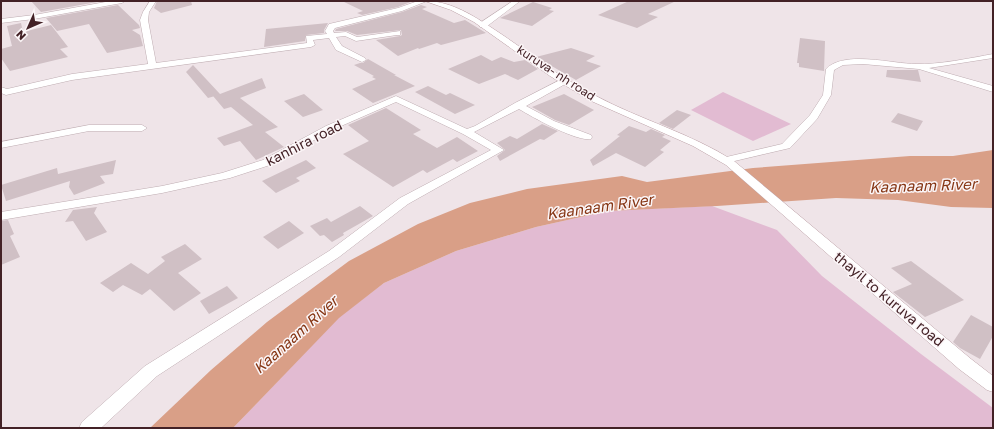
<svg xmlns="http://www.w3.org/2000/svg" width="994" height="429" viewBox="0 0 994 429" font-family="'Golos Text',sans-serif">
<rect width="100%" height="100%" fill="#efe4e8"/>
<g fill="#e2bbd2">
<path d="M723,92L791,124L753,141L691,110Z"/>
<path d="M712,206L777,230L822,276L921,354L993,408V428H233L338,318L384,283L456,251L536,227L608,211Z"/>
</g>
<path fill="#d99f87" d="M993,150V208L951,207L898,200L836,198L717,206L608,211L536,227L456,251L384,283L339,318L233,428H150L211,370L267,322L349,261L418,224L470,203L527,189L622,176L647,182L753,168L910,156H953Z"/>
<g fill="#d0c0c5">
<path d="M31,1H103L41,12Z"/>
<path d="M157,1H191L192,5L161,13L154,8Z"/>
<path d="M342,1H413L398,7L362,15L357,13L363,11Z"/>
<path d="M629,1H676L648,14L658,17L637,28L598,15Z"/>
<path d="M533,2L552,8L549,10L554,11L532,26L500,18Z"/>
<path d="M118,5L139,25L140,28L132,30L140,35L143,46L107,53L89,24L57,31L46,18Z"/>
<path d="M421,5L427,7L422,9L454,23L465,20L486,33L441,45L437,43L419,49L418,48L398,56L376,40L400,36L402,35L401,30L357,35L347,31H335L336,29L402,12Z"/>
<path d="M21,23L23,32L51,25L68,47L60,49L68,57L10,71L1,58V49L12,46L7,26Z"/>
<path d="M328,23L324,30V33L306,35L305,41L264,47L266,29Z"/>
<path d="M800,38L825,41L824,71L799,67V63H797Z"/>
<path d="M571,48L595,56L586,61L601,66L576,80L536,57Z"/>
<path d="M481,55L492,61L501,57L514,62L525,60L538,69L518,80L505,74L479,84L448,69Z"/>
<path d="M368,59L396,75H394L415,86L373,103L352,89L376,79L372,77L374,76L354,65L360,63H363Z"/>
<path d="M193,65L220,94L262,78L266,88L240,98L278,127L265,132L284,147L256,160L240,141L224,146L217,138L253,125L231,107L224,109L213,96H215L208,98L186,72Z"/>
<path d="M887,70H918L921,82L886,77Z"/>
<path d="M428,86L446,95L450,93L475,105L455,114L415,92Z"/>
<path d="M304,94L323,110L303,117L284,101Z"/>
<path d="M564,94L594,110L569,125L555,120L532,107Z"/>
<path d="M386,108L421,130L413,134L437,148L457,137L478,151L457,162L453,159L427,173L423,170L393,187L343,154L369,141L348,125Z"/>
<path d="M677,110L691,115L673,129L659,123Z"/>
<path d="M898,113L923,121L917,131L891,122Z"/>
<path d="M542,124L558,131L544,140L540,139L500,161L497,156L505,150L497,143L510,136L517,139Z"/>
<path d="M629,126L646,132L651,129L665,135L662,137L671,141L660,150L664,152L645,167L616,153L593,166L590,160L620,136L617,135Z"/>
<path d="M116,160L113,174L100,176L105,183L74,195L69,187L70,181L6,201L1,185L57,168L58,174Z"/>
<path d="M306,160L316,168L296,178L300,181L276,193L262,181Z"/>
<path d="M360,206L373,216L343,233L344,235L332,242L324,235L320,236L310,226L327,218L331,222Z"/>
<path d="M97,207L94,213L107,232L86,241L73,221L65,222L73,210Z"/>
<path d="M8,220L14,234L10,236L20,257L1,265V221Z"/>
<path d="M289,221L304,233L278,249L263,237Z"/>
<path d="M185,244L202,259L178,273L201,293L174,311L150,289L142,295L123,285L113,292L100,283L131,263L148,274L165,261L161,257Z"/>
<path d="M911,261L934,278L964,300L925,317L893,292L912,284L891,268Z"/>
<path d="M227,286L238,298L209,314L200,301Z"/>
<path d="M971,315L993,327V336L980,359L960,348L953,342Z"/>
</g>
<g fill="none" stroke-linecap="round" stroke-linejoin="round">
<g stroke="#bfadb2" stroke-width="1">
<g id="street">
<path d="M111,1H125L122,3L34,19L1,23V19L34,15Z"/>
<path d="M150,1H156L149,12L148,20L156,63L307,43L306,36L327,34L325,31L329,24L398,8L418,1H427L402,11L335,28L333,31L334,33L346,32L357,37L400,31V35H397L356,41L345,36L336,37L342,46L365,58L366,60L362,62L336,50L329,38L313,40L315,45L311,47L72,80L6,95L1,93V87L7,89L72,74L148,64L140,20L143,12Z"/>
<path d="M513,1H520L486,27H480V23Z"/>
<path d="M993,54V58L929,68L993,86V92L919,69L863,64L843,65L834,70L831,95L817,119L790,148L726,163L721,160L722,158L782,144L810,115L823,95L826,69C844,50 893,64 916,64C938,65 971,58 993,54Z"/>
<path d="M564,78L567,79L568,81L567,83L526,106L554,121L591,135L592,137L591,139C577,142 532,117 519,109L474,132L504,150L408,204L339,257L157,376L101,428H79L82,422L145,366L329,251L400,198L491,150L463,134L396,102L332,130L270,165L230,178L162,193L1,220V212L162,186L222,173L263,160L326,126L396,96L467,129L475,126L515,103Z"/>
<path d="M89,125H142L147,128L142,131H89L1,148V142Z"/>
</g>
</g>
<g stroke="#bca1a7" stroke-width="1">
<path id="secondary" d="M425,1C449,1 469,13 489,26C525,49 558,77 596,96C641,120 690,133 734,161L971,359L993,376V392L987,390L959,369L726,165L693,146L589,100L550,76L474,22L451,10Z"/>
</g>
<use href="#street" fill="#fff" fill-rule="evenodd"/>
<use href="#secondary" fill="#fff" fill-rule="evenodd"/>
</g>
<g text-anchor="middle" stroke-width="3" stroke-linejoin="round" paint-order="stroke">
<g font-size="12" fill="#432126" stroke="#fbf5f7">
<text transform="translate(556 73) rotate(33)" y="4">kuruva- nh road</text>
</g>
<g font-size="14" fill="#432126" stroke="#fbf5f7">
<text transform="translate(304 143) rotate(-27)" y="5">kanhira road</text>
<text transform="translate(889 299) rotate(40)" y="5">thayil to kuruva road</text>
</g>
<g font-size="15" font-style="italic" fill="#863614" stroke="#fbf5f7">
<text transform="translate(923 186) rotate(-2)" y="5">Kaanaam River</text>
<text transform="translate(600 207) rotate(-8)" y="5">Kaanaam River</text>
<text transform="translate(296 335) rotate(-42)" y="5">Kaanaam River</text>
</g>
</g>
<rect width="994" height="429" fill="none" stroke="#432126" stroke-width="4"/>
<g transform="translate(28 28) rotate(225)" stroke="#fbf5f7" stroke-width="3" paint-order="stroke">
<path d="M0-3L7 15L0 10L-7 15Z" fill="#432126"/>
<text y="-6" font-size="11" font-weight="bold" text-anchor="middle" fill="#432126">N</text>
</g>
</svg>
